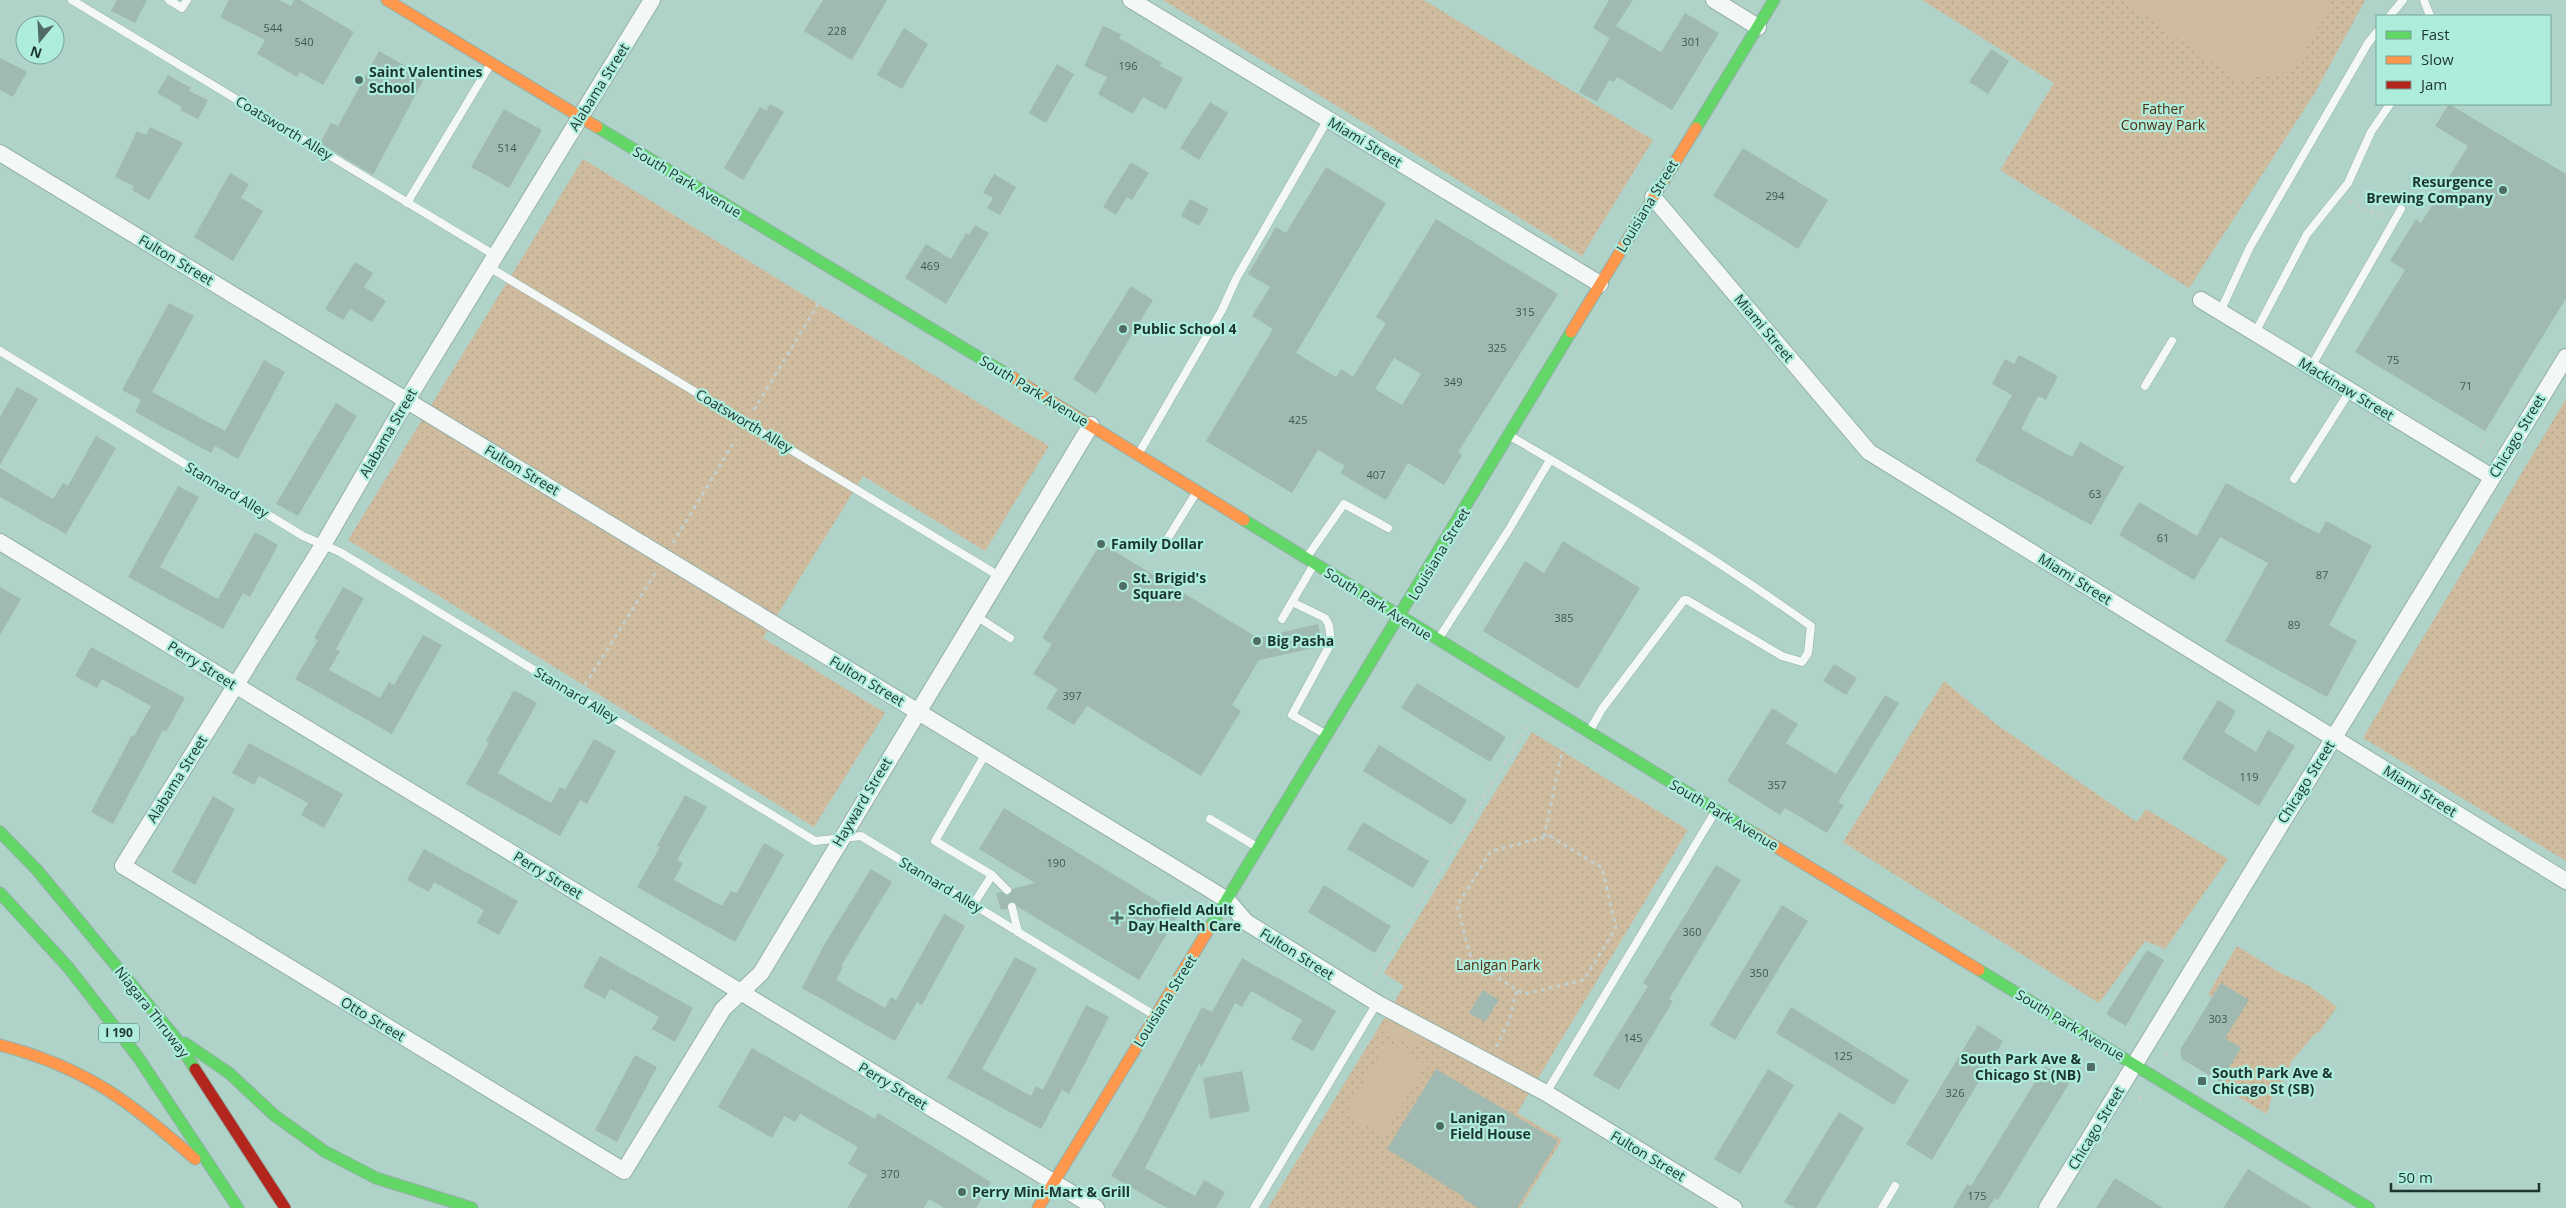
<svg xmlns="http://www.w3.org/2000/svg" width="2566" height="1208" viewBox="0 0 2566 1208" font-family="'Open Sans',sans-serif">
<defs>
<pattern id="green-dots" width="8" height="8" patternUnits="userSpaceOnUse" patternTransform="scale(1.25)"><rect width="8" height="8" fill="#cfbc9f"/><path d="M2 2h.1M6 6h.1" fill="none" stroke="#b1a289" stroke-width="1.8" stroke-linecap="round"/></pattern>
</defs>
<rect width="100%" height="100%" fill="#afd2c9"/>
<g fill="url(#green-dots)">
<path d="M1163,0H1424L1653,140L1582,256Z"/>
<path d="M1922,0H2365L2316,91L2189,288L2000,170L2054,83Z"/>
<path d="M583,159L1049,446L985,551L863,476L763,638L885,713L814,827L348,540Z"/>
<path d="M2566,399V861L2363,738Z"/>
<path d="M1944,681L1996,724L2137,822L2146,809L2228,859L2165,949L2145,941L2099,1003L1843,842Z"/>
<path d="M1532,732L1688,830L1517,1113L1562,1140L1520,1208H1268L1404,986L1384,973Z"/>
<path d="M2237,946L2282,974L2308,985L2337,1007L2320,1031L2314,1035L2291,1062L2288,1073L2272,1096L2267,1114L2218,1085L2241,1048L2225,1038L2248,1000L2221,983L2212,997L2208,994Z"/>
</g>
<g fill="#cfbc9f">
<path d="M2124,0H2333L2292,72L2237,80Z"/>
<path d="M1397,1002L1430,1022L1414,1048L1381,1028Z"/>
<path d="M1388,1042L1426,1064L1383,1136L1345,1113Z"/>
</g>
<g fill="#a1bab1" fill-rule="evenodd">
<path d="M117,0H147L135,23L111,11Z"/>
<path d="M229,0H279L291,6L294,0H300L354,32L323,85L300,72L297,77L257,54L265,40L220,17Z"/>
<path d="M823,0H887L852,60L804,31Z"/>
<path d="M1609,0H1633L1616,26L1661,52L1685,13L1719,33L1672,110L1617,77L1614,82L1609,80L1597,102L1579,92L1612,34L1609,38L1593,28Z"/>
<path d="M1103,26L1121,34L1119,38L1162,63L1160,66L1183,78L1166,110L1143,97L1133,114L1098,94L1107,77L1084,66Z"/>
<path d="M904,28L928,44L902,89L877,75Z"/>
<path d="M1991,49L2009,61L1988,94L1969,82Z"/>
<path d="M379,51L425,77L373,175L320,143L331,123L338,126Z"/>
<path d="M0,58L27,72L13,97L0,90Z"/>
<path d="M1057,64L1074,74L1046,123L1029,113Z"/>
<path d="M168,75L191,88L189,91L208,100L198,119L180,110L182,107L157,93Z"/>
<path d="M1210,102L1228,113L1199,160L1180,148Z"/>
<path d="M770,104L784,112L743,180L724,168L760,107L766,111Z"/>
<path d="M2449,104L2566,174V298L2485,431L2355,352L2405,270L2390,261L2416,219L2421,223L2468,146L2435,126Z"/>
<path d="M504,109L542,130L509,188L471,167Z"/>
<path d="M150,127L183,143L149,200L132,190L134,186L115,177L137,131L146,135Z"/>
<path d="M1743,148L1828,200L1798,249L1713,196Z"/>
<path d="M1131,162L1149,173L1132,200L1127,197L1116,215L1103,207Z"/>
<path d="M1326,167L1386,203L1296,353L1336,377L1341,369L1353,377L1386,323L1376,317L1436,219L1558,294L1458,452L1462,455L1444,485L1408,463L1386,500L1340,473L1345,466L1318,450L1292,493L1206,441L1273,329L1252,316L1270,287L1248,274L1276,227L1286,233ZM1394,358L1421,374L1402,405L1375,389Z"/>
<path d="M230,173L249,184L241,198L263,211L233,261L194,237Z"/>
<path d="M994,174L1016,187L1000,215L987,208L993,198L983,193Z"/>
<path d="M1190,199L1209,209L1199,226L1181,216Z"/>
<path d="M975,225L989,233L946,304L905,278L926,244L951,259L966,233L969,235Z"/>
<path d="M355,262L373,273L364,287L386,301L372,322L350,309L343,320L325,309Z"/>
<path d="M1131,286L1153,300L1096,394L1073,379Z"/>
<path d="M169,303L194,316L152,392L225,431L264,360L285,372L238,459L215,446L211,453L135,412L141,400L122,390Z"/>
<path d="M2019,355L2058,376L2046,400L2038,396L2021,429L2072,457L2080,442L2124,467L2091,525L1975,461L2012,395L1992,384L2005,359L2014,364Z"/>
<path d="M17,387L38,399L0,465V417Z"/>
<path d="M336,403L357,416L298,516L276,504Z"/>
<path d="M96,436L116,448L66,534L0,497V468L53,499L63,483L68,486Z"/>
<path d="M2226,483L2319,534L2326,521L2372,546L2329,625L2357,641L2327,697L2225,641L2268,563L2220,537L2194,580L2119,535L2139,502L2197,536Z"/>
<path d="M178,486L199,497L160,567L218,599L255,532L278,545L250,597L243,593L223,629L128,577Z"/>
<path d="M1563,541L1640,588L1578,689L1483,631L1525,561L1544,573Z"/>
<path d="M1101,543L1258,638L1318,624L1323,646L1259,660L1232,705L1241,711L1201,776L1087,706L1074,725L1046,708L1058,689L1033,674L1052,644L1042,638Z"/>
<path d="M0,587L21,599L0,635Z"/>
<path d="M343,587L364,598L336,649L340,651L329,670L380,698L389,682L394,685L423,635L442,645L392,734L295,679L318,640L314,638Z"/>
<path d="M91,647L185,698L166,732L163,730L113,824L91,812L132,735L134,736L151,706L102,679L97,688L75,676Z"/>
<path d="M1834,664L1857,678L1846,695L1823,681Z"/>
<path d="M1417,683L1506,737L1490,762L1401,708Z"/>
<path d="M514,690L537,703L498,773L551,803L560,787L565,790L594,739L616,751L587,804L580,800L560,836L466,784L489,743L486,741Z"/>
<path d="M1885,695L1899,703L1838,802L1844,805L1827,833L1785,808L1780,815L1727,781L1772,708L1798,724L1786,743L1836,774Z"/>
<path d="M2218,700L2236,711L2224,732L2256,752L2268,730L2295,746L2259,806L2182,759Z"/>
<path d="M249,743L343,794L324,828L301,815L308,803L259,776L254,785L232,773Z"/>
<path d="M1379,745L1467,800L1452,825L1363,771Z"/>
<path d="M685,795L707,807L677,860L683,863L674,880L722,906L731,891L737,893L764,843L784,854L735,942L637,887L660,847L657,846Z"/>
<path d="M213,796L235,809L195,885L172,872Z"/>
<path d="M1004,808L1179,914L1139,980L1018,907L1014,902L1009,903L1007,909L1001,910L996,893L1001,892L1008,896L1012,889L1035,883L979,849Z"/>
<path d="M1363,822L1429,861L1413,888L1347,849Z"/>
<path d="M424,849L518,901L499,935L477,923L484,910L434,882L429,892L407,880Z"/>
<path d="M1716,865L1741,880L1669,999L1673,1001L1619,1090L1593,1075L1648,986L1643,983Z"/>
<path d="M871,869L892,882L841,966L843,967L836,980L885,1008L891,997L896,1000L944,914L965,926L922,1005L917,1002L895,1041L802,988L824,945Z"/>
<path d="M1324,885L1391,926L1375,953L1308,912Z"/>
<path d="M1782,905L1808,921L1735,1040L1710,1025Z"/>
<path d="M2147,950L2164,960L2126,1026L2106,1014Z"/>
<path d="M600,956L693,1008L675,1042L652,1029L659,1017L610,989L605,999L583,987Z"/>
<path d="M1015,957L1037,969L982,1069L1031,1096L1036,1086L1043,1090L1086,1005L1109,1017L1069,1094L1062,1090L1041,1129L947,1078Z"/>
<path d="M1242,958L1336,1011L1313,1051L1291,1039L1302,1020L1251,991L1242,1007L1235,1003L1201,1068L1200,1062L1145,1168L1195,1196L1204,1180L1225,1192L1216,1208H1167L1111,1176L1134,1137L1202,1007L1212,1012Z"/>
<path d="M2221,983L2249,1000L2225,1038L2241,1048L2220,1082L2182,1059L2180,1050Z"/>
<path d="M1483,990L1499,1000L1485,1022L1469,1013Z"/>
<path d="M1791,1007L1909,1080L1894,1105L1776,1033Z"/>
<path d="M1978,1025L2003,1041L1932,1160L1906,1144Z"/>
<path d="M752,1048L875,1119L878,1113L991,1182L976,1208H944L929,1199L924,1208H847L867,1175L848,1164L858,1147L800,1114L795,1122L784,1116L772,1138L718,1107Z"/>
<path d="M635,1055L657,1067L617,1142L595,1130Z"/>
<path d="M2045,1066L2070,1082L1998,1200L1995,1198L1988,1208H1953L1967,1184L1971,1186Z"/>
<path d="M1436,1069L1558,1141L1517,1208H1478L1463,1199L1464,1197L1387,1149Z"/>
<path d="M1768,1069L1794,1085L1740,1174L1714,1159Z"/>
<path d="M1242,1071L1250,1111L1210,1119L1203,1078Z"/>
<path d="M1839,1112L1864,1128L1816,1208H1795L1784,1202Z"/>
<path d="M2248,1169L2312,1208H2223Z"/>
<path d="M2115,1178L2163,1208H2096Z"/>
</g>
<g fill="none" stroke-linecap="round" stroke-linejoin="round">
<g stroke="#94b0a8" stroke-width="9">
<g id="lane">
<path d="M72,0L496,256"/>
<path d="M169,0L182,8L187,0"/>
<path d="M2424,0L2430,16"/>
<path d="M2390,16L2403,0"/>
<path d="M407,203L490,65"/>
<path d="M489,267L999,576"/>
<path d="M2220,312L2250,247L2368,43L2377,32"/>
<path d="M2255,333L2307,234L2348,183L2371,132L2390,104"/>
<path d="M0,351L303,536L340,552L815,841L861,836L1154,1015"/>
<path d="M2311,367L2401,209"/>
<path d="M2145,386L2172,341"/>
<path d="M1510,436C1613,495 1715,558 1811,626L1808,653L1802,662L1782,656L1687,600H1684L1602,709L1590,730"/>
<path d="M1139,453L1222,310L1236,279L1328,119"/>
<path d="M2294,479L2350,391"/>
<path d="M1163,546L1196,493"/>
<path d="M1307,557L1344,504L1388,528"/>
<path d="M1292,602L1325,618L1329,625L1331,643L1292,715L1325,734"/>
<path d="M976,616L1010,638"/>
<path d="M1282,619L1313,566"/>
<path d="M1439,638L1508,531L1550,460"/>
<path d="M1210,819L1257,847"/>
<path d="M992,875L1007,890"/>
<path d="M973,905L992,875L935,841L986,753"/>
<path d="M1012,907L1018,932"/>
<path d="M1546,1093L1715,812"/>
<path d="M1254,1208L1377,1003"/>
<path d="M1882,1208L1895,1186"/>
</g>
</g>
<g stroke="#94b0a8" stroke-width="18">
<g id="street">
<path d="M652,0L407,400L323,545L123,866L624,1171L723,1009L761,973L1091,425"/>
<path d="M1131,0L1600,284"/>
<path d="M1714,0L1758,27"/>
<path d="M0,153L1206,887L1227,900L1246,922L1377,1003L1546,1093L1734,1208"/>
<path d="M1653,197L1869,452L2566,881"/>
<path d="M2201,300L2492,477"/>
<path d="M0,542L1096,1208"/>
<path d="M2047,1208L2566,357"/>
</g>
</g>
<g stroke="#94b0a8" stroke-width="13">
<g id="fast">
<path d="M597,127L1010,376"/>
<path d="M1696,128L1774,0"/>
<path d="M1244,520L1755,834"/>
<path d="M0,832L37,870L175,1037L195,1069"/>
<path d="M0,893L68,967L138,1057L238,1208"/>
<path d="M1210,927L1571,332"/>
<path d="M1979,970L2369,1208"/>
<path d="M185,1043L229,1073L274,1115L324,1151L376,1178L472,1208"/>
</g>
</g>
<g stroke="#94b0a8" stroke-width="13">
<g id="slow">
<path d="M387,0L597,127"/>
<path d="M1571,332L1696,128"/>
<path d="M1010,376L1244,520"/>
<path d="M1755,834L1979,970"/>
<path d="M0,1045C85,1067 131,1102 195,1159"/>
<path d="M1038,1208L1210,927"/>
</g>
</g>
<g stroke="#94b0a8" stroke-width="13">
<path id="jam" d="M195,1069L285,1208"/>
</g>
<g stroke="#c3cfcc" stroke-width="3" stroke-dasharray="4 4" stroke-linecap="butt">
<path d="M587,151L592,156"/>
<path d="M2349,201L2382,217"/>
<path d="M1565,292L1571,289"/>
<path d="M754,410L823,296"/>
<path d="M2480,449L2484,439"/>
<path d="M673,543L736,439"/>
<path d="M1433,608L1435,607"/>
<path d="M585,685L656,572"/>
<path d="M1550,836L1602,868L1616,928L1584,980L1524,994L1472,962L1457,906L1491,851Z"/>
<path d="M1544,837L1563,748"/>
<path d="M2564,908L2566,905"/>
<path d="M1375,976L1527,726"/>
<path d="M2128,1030H2130"/>
<path d="M1496,1047L1509,1021L1517,990"/>
<path d="M2165,1053L2169,1056"/>
<path d="M2139,1096L2142,1101"/>
</g>
<use href="#lane" stroke="#f3f8f7" stroke-width="8"/>
<use href="#street" stroke="#f3f8f7" stroke-width="16"/>
<use href="#fast" stroke="#63d668" stroke-width="11"/>
<use href="#slow" stroke="#ff974d" stroke-width="11"/>
<use href="#jam" stroke="#b3261e" stroke-width="11"/>
</g>
<g fill="#4f6c65" stroke="#aeeddc" stroke-width="2">
<circle cx="359" cy="80" r="5"/>
<circle cx="2503" cy="190" r="5"/>
<circle cx="1123" cy="329" r="5"/>
<circle cx="1101" cy="544" r="5"/>
<circle cx="1123" cy="586" r="5"/>
<circle cx="1257" cy="641" r="5"/>
<path d="M1114.5 910.5h5v5h5v5h-5v5h-5v-5h-5v-5h5z"/>
<rect x="2086" y="1062" width="10" height="10" rx="2.5"/>
<rect x="2197" y="1076" width="10" height="10" rx="2.5"/>
<circle cx="1440" cy="1126" r="5"/>
<circle cx="962" cy="1192" r="5"/>
</g>
<g text-anchor="middle" stroke-width="4.5" stroke-linejoin="round" paint-order="stroke">
<g font-size="11" fill="#3f5851">
<text x="273" y="32">544</text>
<text x="837" y="35">228</text>
<text x="304" y="46">540</text>
<text x="1691" y="46">301</text>
<text x="1128" y="70">196</text>
<text x="507" y="152">514</text>
<text x="1775" y="200">294</text>
<text x="930" y="270">469</text>
<text x="1525" y="316">315</text>
<text x="1497" y="352">325</text>
<text x="2393" y="364">75</text>
<text x="1453" y="386">349</text>
<text x="2466" y="390">71</text>
<text x="1298" y="424">425</text>
<text x="1376" y="479">407</text>
<text x="2095" y="498">63</text>
<text x="2163" y="542">61</text>
<text x="2322" y="579">87</text>
<text x="1564" y="622">385</text>
<text x="2294" y="629">89</text>
<text x="1072" y="700">397</text>
<text x="2249" y="781">119</text>
<text x="1777" y="789">357</text>
<text x="1056" y="867">190</text>
<text x="1692" y="936">360</text>
<text x="1759" y="977">350</text>
<text x="2218" y="1023">303</text>
<text x="1633" y="1042">145</text>
<text x="1843" y="1060">125</text>
<text x="1955" y="1097">326</text>
<text x="890" y="1178">370</text>
<text x="1977" y="1200">175</text>
</g>
<rect fill="#aeeddc" stroke="#486c63" stroke-width="1" x="99" y="1023.5" width="40" height="19" rx="4"/>
<g font-size="12" font-weight="bold" fill="#1c352f">
<text x="119" y="1037">I 190</text>
</g>
<g font-size="14" font-weight="bold" fill="#1c352f" stroke="#aeeddc" text-anchor="start">
<text x="369" y="77">Saint Valentines<tspan x="369" dy="16">School</tspan></text>
<text x="2493" y="187" text-anchor="end">Resurgence<tspan x="2493" dy="16">Brewing Company</tspan></text>
<text x="1133" y="334">Public School 4</text>
<text x="1111" y="549">Family Dollar</text>
<text x="1133" y="583">St. Brigid's<tspan x="1133" dy="16">Square</tspan></text>
<text x="1267" y="646">Big Pasha</text>
<text x="1128" y="915">Schofield Adult<tspan x="1128" dy="16">Day Health Care</tspan></text>
<text x="2081" y="1064" text-anchor="end">South Park Ave &amp;<tspan x="2081" dy="16">Chicago St (NB)</tspan></text>
<text x="2212" y="1078">South Park Ave &amp;<tspan x="2212" dy="16">Chicago St (SB)</tspan></text>
<text x="1450" y="1123">Lanigan<tspan x="1450" dy="16">Field House</tspan></text>
<text x="972" y="1197">Perry Mini-Mart &amp; Grill</text>
</g>
<g font-size="14" fill="#1c352f" stroke="#aeeddc">
<text transform="translate(599 87) rotate(-58)" y="5">Alabama Street</text>
<text transform="translate(284 128) rotate(31)" y="5">Coatsworth Alley</text>
<text transform="translate(1365 142) rotate(31)" y="5">Miami Street</text>
<text transform="translate(687 182) rotate(31)" y="5">South Park Avenue</text>
<text transform="translate(1647 206) rotate(-59)" y="5">Louisiana Street</text>
<text transform="translate(176 260) rotate(31)" y="5">Fulton Street</text>
<text transform="translate(1764 328) rotate(50)" y="5">Miami Street</text>
<text transform="translate(2346 389) rotate(31)" y="5">Mackinaw Street</text>
<text transform="translate(1034 391) rotate(31)" y="5">South Park Avenue</text>
<text transform="translate(744 421) rotate(31)" y="5">Coatsworth Alley</text>
<text transform="translate(388 433) rotate(-60)" y="5">Alabama Street</text>
<text transform="translate(2517 436) rotate(-59)" y="5">Chicago Street</text>
<text transform="translate(522 470) rotate(31)" y="5">Fulton Street</text>
<text transform="translate(227 490) rotate(31)" y="5">Stannard Alley</text>
<text transform="translate(1439 554) rotate(-59)" y="5">Louisiana Street</text>
<text transform="translate(2075 579) rotate(32)" y="5">Miami Street</text>
<text transform="translate(1378 604) rotate(32)" y="5">South Park Avenue</text>
<text transform="translate(202 665) rotate(32)" y="5">Perry Street</text>
<text transform="translate(867 681) rotate(31)" y="5">Fulton Street</text>
<text transform="translate(576 695) rotate(31)" y="5">Stannard Alley</text>
<text transform="translate(177 779) rotate(-58)" y="5">Alabama Street</text>
<text transform="translate(2306 782) rotate(-58)" y="5">Chicago Street</text>
<text transform="translate(2420 791) rotate(32)" y="5">Miami Street</text>
<text transform="translate(862 802) rotate(-59)" y="5">Hayward Street</text>
<text transform="translate(1724 815) rotate(31)" y="5">South Park Avenue</text>
<text transform="translate(548 875) rotate(31)" y="5">Perry Street</text>
<text transform="translate(941 885) rotate(31)" y="5">Stannard Alley</text>
<text transform="translate(1297 954) rotate(32)" y="5">Fulton Street</text>
<text transform="translate(1165 1001) rotate(-58)" y="5">Louisiana Street</text>
<text transform="translate(152 1012) rotate(52)" y="5">Niagara Thruway</text>
<text transform="translate(373 1019) rotate(31)" y="5">Otto Street</text>
<text transform="translate(2070 1025) rotate(31)" y="5">South Park Avenue</text>
<text transform="translate(893 1086) rotate(31)" y="5">Perry Street</text>
<text transform="translate(2096 1128) rotate(-59)" y="5">Chicago Street</text>
<text transform="translate(1648 1156) rotate(31)" y="5">Fulton Street</text>
</g>
<g font-size="14" fill="#512d11" stroke="#aeeddc">
<text x="2163" y="114">Father<tspan x="2163" dy="16">Conway Park</tspan></text>
<text x="1498" y="970">Lanigan Park</text>
</g>
</g>
<rect x="2376" y="15" width="175" height="90" fill="#aeeddc" stroke="#74a397"/>
<rect x="2386" y="31" width="25" height="8" fill="#63d668" stroke="#74a397"/>
<text x="2421" y="40" font-size="15" fill="#1c352f">Fast</text>
<rect x="2386" y="56" width="25" height="8" fill="#ff974d" stroke="#74a397"/>
<text x="2421" y="65" font-size="15" fill="#1c352f">Slow</text>
<rect x="2386" y="81" width="25" height="8" fill="#b3261e" stroke="#74a397"/>
<text x="2421" y="90" font-size="15" fill="#1c352f">Jam</text>
<g transform="translate(40 40) rotate(198)"><circle r="24" fill="#aeeddc" stroke="#74a397"/>
<path d="M0-4L9 19L0 12L-9 19Z" fill="#4f6c65"/>
<text y="-8" font-size="14" font-weight="bold" text-anchor="middle" fill="#1c352f">N</text>
</g>
<path d="M2391 1183v8h148v-8" fill="none" stroke="#1c352f" stroke-width="2.5"/>
<text x="2398" y="1183" font-size="15" fill="#1c352f" stroke="#aeeddc" stroke-width="4" paint-order="stroke">50 m</text>
</svg>
